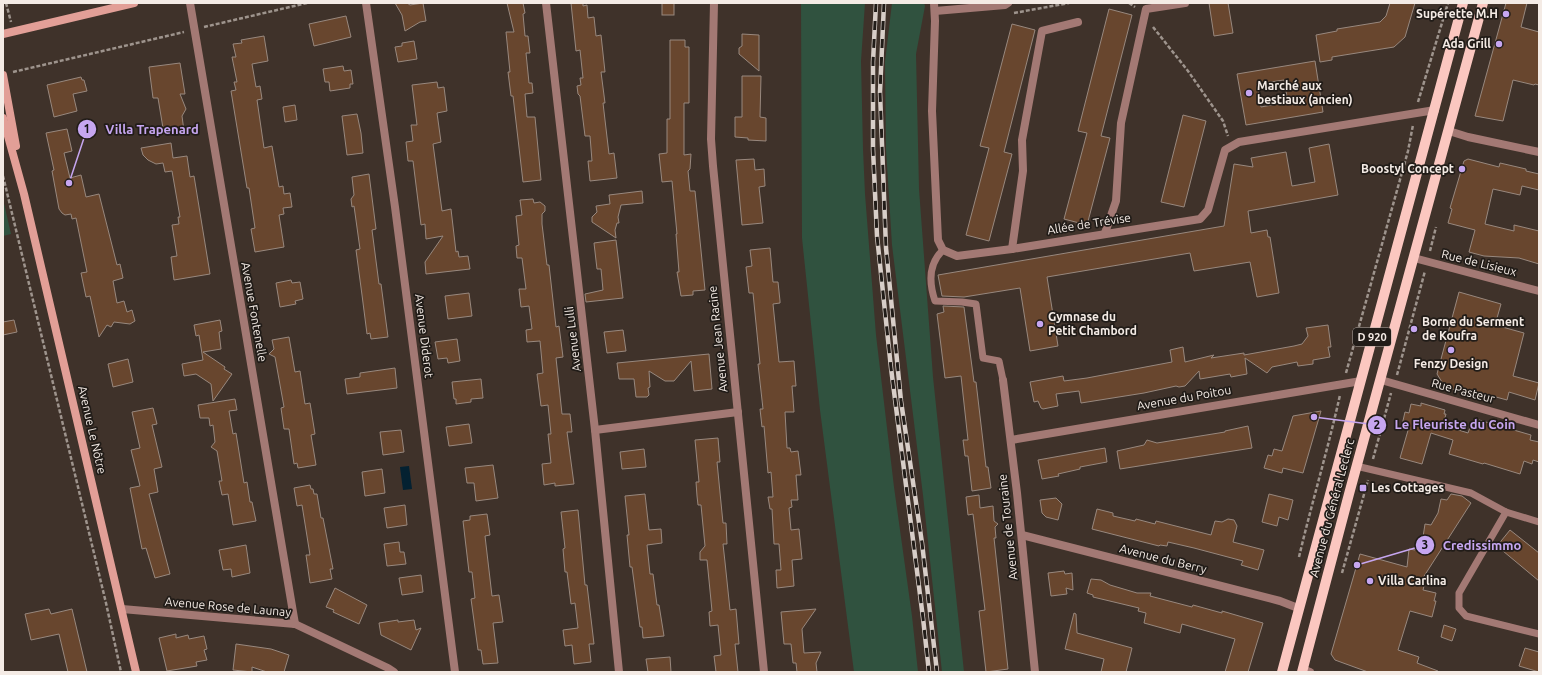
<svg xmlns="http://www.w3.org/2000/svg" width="1542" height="675" viewBox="0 0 1542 675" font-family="Ubuntu,sans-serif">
<rect width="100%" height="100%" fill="#3f322a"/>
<g fill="#30523f">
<path d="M801,3H865L861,61L863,149L865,194L876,335L894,487L912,616L918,672H854L820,410L802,238Z"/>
<path d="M892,3H924L925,6L916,54L919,189L933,377L964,672H942L923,495L892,245L886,149L885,62Z"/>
<path d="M3,199L11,234L3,236Z"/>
</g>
<path fill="#042131" d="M409,466L412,489L403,490L400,467Z"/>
<g fill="#68462e" stroke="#98887e" fill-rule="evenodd">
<path d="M395,3H407L410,5L423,3L426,21L420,22L405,31L402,15Z"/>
<path d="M507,3H523L525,13L523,14L525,36H528L530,53H526L529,83H532L533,93L525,94L527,117H535L541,180L523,182L513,96H511L508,72H510L506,32H514Z"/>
<path d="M571,3H583V6L587,5L588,18L594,17L596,36L601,35L605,72H601L605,103H603L609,154L614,153L617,178L590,181L588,161H592L590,136H585L580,96L578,94L577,86L581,85L580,78H583L580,50L576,51Z"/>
<rect x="662" y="3" width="12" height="12"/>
<path d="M1209,3H1228L1233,33L1214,36Z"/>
<path d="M1390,3H1415L1405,37L1394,47L1332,57V60L1320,62L1316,35L1337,31V29L1380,22L1386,16Z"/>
<path d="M1506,3H1527L1521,27L1539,32V85L1535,84L1534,85L1513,80L1503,121L1475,116Z"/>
<path d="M1109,9L1132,15L1101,136L1110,138L1087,225L1064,219L1087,133L1078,131Z"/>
<path d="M346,16L351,37L314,46L309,24Z"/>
<path d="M1012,24L1035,30L1004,152L1012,154L989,241L966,235L989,148L980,146Z"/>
<path d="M742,34L759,35V71L739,54V48L742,46Z"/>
<path d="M264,36L268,61L252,64L256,87L260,86L262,99L257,100L264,148L272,146L279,187L283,186L284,194L290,193L292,207L283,208L284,214L279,215L284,247L255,252L251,229L255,228L249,188H247L231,91L236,90L234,82H237L232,57H236L233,44L242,43L241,40Z"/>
<path d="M670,40H685V47H689V103H684V155L691,154L690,169L688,171L690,191H695L705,290L693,291V295L681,296L677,272H679L676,234H677L672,181L662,182L659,154L667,153V119H670Z"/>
<path d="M414,41L417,59L398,62L395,47L402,46V43Z"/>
<path d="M1315,61L1323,112L1246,125L1237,74ZM1284,80L1288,102L1261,107L1257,84Z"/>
<path d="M180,63L185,94H180L186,109L182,116L184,131L164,134L158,98H153L149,67Z"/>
<path d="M343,66L344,71L351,70L353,84H350V88L330,91L329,82H325L323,69Z"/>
<path d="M742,76H761L760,117L766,118V141L748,140V138L735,137V117H742Z"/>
<path d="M81,77L82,80H84L87,91L73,94L77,111L54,117L47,85Z"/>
<path d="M437,82L438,88L444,87L447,111L437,113L441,142L433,144L442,211L451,209L456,252L458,251L459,257L468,256L470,269L426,274L425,262L443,236L426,239L425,224L421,225L413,161H408L406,142L413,141L411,125H417L412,85Z"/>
<path d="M295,105L297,120L285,122L283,107Z"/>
<path d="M357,114L361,133L363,153L347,155L342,116Z"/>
<path d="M1183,115L1206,121L1184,207L1161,202Z"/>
<path d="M67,129L72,151L64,153L70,178L81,175L86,197L99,194L117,265L120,264L123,278L113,281L117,303L124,301L127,312L132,310L135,321L130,324L114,322L111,327L107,325L99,337L90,296L86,297L81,273L87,272L76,218L72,219L71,214L65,215L62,213L59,209L52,171L54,170L46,133Z"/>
<path d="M171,143L173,158L187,156L190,177L194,176L210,274L174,280L171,257L177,256L172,225L179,224L178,217H180L172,171L165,172L163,163L156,164L148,160L143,155L141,148Z"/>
<path d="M1329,144L1338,195L1248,211L1251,233L1267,230L1268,237H1270L1279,293L1257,297L1250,262L1194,271L1190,253L1047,277L1058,346L1030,351L1020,288L964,297L942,296L938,275L1224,226L1234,164L1253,167L1251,158L1286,152L1292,186L1315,182L1309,148Z"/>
<path d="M754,159L755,170L764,169L765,186L759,187L763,223L742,225L736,160Z"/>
<path d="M1468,159L1499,167L1500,163L1526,169V171L1539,174V190L1522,186L1520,195L1493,189L1485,224L1514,231V225L1539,231V264L1519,258L1484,256L1469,252L1475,230L1448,223L1452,209L1450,208L1464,161Z"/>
<path d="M369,174L376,229L372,230L379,284H381L388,337L371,339L370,333L367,334L362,295L356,250L360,249L354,206L352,207L351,199L354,195L352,177Z"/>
<path d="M642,191L643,203L621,205L618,217L619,223H617L615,230L616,238L592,222V217L597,212L596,206L610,204L609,195Z"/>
<path d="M533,199L534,203L540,202L545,206V211L542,214V224L547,265H549L556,327L559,326L563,357L556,358L562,414H570L572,432H567L574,484L555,486V483L544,485L542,464L551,463L548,434H551L548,405L541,406L537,374L543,373L540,341L527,342L526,330L532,329L529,306L521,307L519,289H526L522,258H517L516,246L519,245L516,216L522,215L520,200Z"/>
<path d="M616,240L623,298L586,302L585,294L603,290L601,269H597L594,243Z"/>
<path d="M770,248L773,282H778L780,301V303L773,304L779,362L794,361L796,386H792L794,412H785L787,448H790L791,452L798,451L801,475H796L798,500H791L792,507L789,508L791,530L799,529L802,559L792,560L794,586L777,588L776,570H781L779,544H774L772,509H770L768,497H773L771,472L768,473L764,426L762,427L760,409H763L758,364H760L753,293H749L746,267L752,266L750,250Z"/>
<path d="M291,280L292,283L300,282L303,299L295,301L296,304L280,307L276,283Z"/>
<path d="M1459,292L1501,304L1495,325L1524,333L1513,376L1539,383L1535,400L1509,392L1507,400L1485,394L1484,398L1445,387L1437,374Z"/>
<path d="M469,293L472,316L448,319L445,296Z"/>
<path d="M943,306L964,307L974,382H976L986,467H988L991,488L972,491L968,456H965L963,440H968L961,376L945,378L937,314L944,312Z"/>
<path d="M14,320L17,332L3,335V322Z"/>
<path d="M220,320L222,331L219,332L221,349L203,352L225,367L224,369L232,374L213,401L211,384L196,374L184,376L182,364L203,360L199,335L196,336L194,325Z"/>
<path d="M1328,325L1331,347H1328L1330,357L1313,360V364L1298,366L1297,362L1272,367L1267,373L1245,358L1247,374L1231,377L1230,374L1200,379L1199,371L1185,386L1179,387L1176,386L1144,393L1081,403L1079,391L1056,394L1058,406L1043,409L1041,408L1038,401L1034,402L1030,382L1063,376L1064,381L1087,378L1172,362L1170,350L1183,347L1185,362L1214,355L1211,358L1244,353V355L1294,346L1302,344L1308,336L1306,328Z"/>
<path d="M623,330L626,351L607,353L604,332Z"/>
<path d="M289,337L295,372L300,371L305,404L310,403L315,434L311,435L316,465L298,468L297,463L294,464L289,429H284L281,408L284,407L275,357L269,354L274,349L272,340Z"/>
<path d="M457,339L460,361L448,363L447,358L438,359L435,342Z"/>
<path d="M709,354L712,389L694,391L691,361L674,381H665L649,371L650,387L648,388L649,395L647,397H636L634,379H619L617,363Z"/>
<path d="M128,359L133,382L113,387L108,364Z"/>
<path d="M395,368L397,388L347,394L345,379L360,377V373Z"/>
<path d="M481,379L483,398L471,399V402L456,404V399H454L452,382Z"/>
<path d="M235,399L237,410L229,411L233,434L236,433L244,483L247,482L250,502H252L256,521L233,525L228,494L222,495L219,481H222L217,451L211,447L215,442L213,425L210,426L209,418H200L198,405Z"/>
<path d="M1421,403L1445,410L1444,414H1446L1443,425L1468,433L1472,422L1478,424L1479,420L1531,435L1530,440L1539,442V462L1533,460L1532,464L1524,461L1520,474L1484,463L1483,464L1449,454L1453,440L1431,433L1422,464L1400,458L1409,427L1402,425L1405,412L1409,413L1411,404L1421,406Z"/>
<path d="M153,408L157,424L152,425L162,467L154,469L158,492L149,494L170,574L155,578L146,548L142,549L130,488L140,486L131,450L140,448L132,412Z"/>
<path d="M1321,411L1303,473L1283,468L1282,473L1264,468L1268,455L1272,456L1274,449L1282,451L1293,416Z"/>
<path d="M469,424L472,443L449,446L446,427Z"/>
<path d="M1248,426L1252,448L1120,469L1117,451L1144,445L1147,440L1157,443L1225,432V431Z"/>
<path d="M401,430L404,452L383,455L380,432Z"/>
<path d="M718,438L720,462H717L723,523H726L727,544H723L725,562L730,610L736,609L739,644H735L738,672H716L714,656L721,655L718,625L710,626L709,612L712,611L707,560H700V552L705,546L701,505H698L697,496L696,482H699L695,440Z"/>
<path d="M1105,448L1107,462L1080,467V469L1058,474L1059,476L1042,479L1038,460Z"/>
<path d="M644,449L646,467L622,469L620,452Z"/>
<path d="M493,465L498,498L476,501L474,483H467L465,468Z"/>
<path d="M382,469L385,493L365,496L362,472Z"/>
<path d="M310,485L311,489H313L314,494H317L321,518H323L333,569H330L332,579L310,583L306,555H310L302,505L297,506L294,488Z"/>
<path d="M645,494L649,530L661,529L662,543L647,545L650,574H653L657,605H659L664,636L643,638L642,627H640L632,567H630L627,535H629L625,496Z"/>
<path d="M1269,494L1293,500L1288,520L1279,517L1277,526L1262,522Z"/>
<path d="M1451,494L1462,496L1471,503L1419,584L1424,586L1423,590L1436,593L1434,601H1436L1432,617L1410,611L1398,650L1419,657L1417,663L1438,671V672H1368L1335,660L1331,654L1360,554L1407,567L1409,549L1415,550L1423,537L1425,524L1431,525L1438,513L1441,499L1447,500Z"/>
<path d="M979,495L980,508L993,506L994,521L998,524L995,527L996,538H994L1008,669L986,672L979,611L985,610L973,514L968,515L966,497Z"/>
<path d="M1056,498L1062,504L1058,520L1046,517L1042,513L1040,500Z"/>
<path d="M405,505L407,525L387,528L384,508Z"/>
<path d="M1097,509L1113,513V516L1135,521L1136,519L1155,524L1156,521L1211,535L1215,521L1222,522L1228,519L1234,520L1237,526L1233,542L1264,550L1258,570L1241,565L1243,561L1194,548L1168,542L1167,546L1160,545L1159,546L1092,529Z"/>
<path d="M578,510L585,585H587L594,644H589L591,662L574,664L572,645L565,646L563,630L578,628L575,603L571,604L567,572H565L563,549L565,548L561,512Z"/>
<path d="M487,514L490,535L485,536L492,596L499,595L503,622L493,623L498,663L483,664L481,650H478L471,599L475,598L472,572H469L463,521L470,520V516Z"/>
<path d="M1510,530L1539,553V581L1497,546Z"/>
<path d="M399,542L400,552H404L406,564L387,566L384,544Z"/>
<path d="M246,545L250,573L232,577L231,569L223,570L219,550Z"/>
<path d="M1064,571L1065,574L1072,573L1073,590L1066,588L1067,594L1051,596L1048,573Z"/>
<path d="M421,575L423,592L402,595L399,578Z"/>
<path d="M1091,579L1101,580L1110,585L1137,593H1151L1150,596L1192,607L1193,605L1222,613V611L1263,623L1248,672H1225L1235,639L1182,624L1180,633L1144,623L1146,613L1138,611L1139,608L1093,597V595L1087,593Z"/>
<path d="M335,588L367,605L359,624L333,612L334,610L326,607Z"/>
<path d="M49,609L51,614L72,609L87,672H68L59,634L31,640L25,614Z"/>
<path d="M816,609L802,629L804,653L821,652L816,663L817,672H797L796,663H793L791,644H784L781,612Z"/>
<path d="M1074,613L1076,614L1077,633L1132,648L1126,672H1101L1104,659L1065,649Z"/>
<path d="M398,620V622L414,620L416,630L421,628L411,650L381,635L379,623Z"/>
<path d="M1444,625L1456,629L1452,641L1441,637Z"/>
<path d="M176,634V638L188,635L189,639L204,636L207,649L204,650L207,660L196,662L197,666L167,671L159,638Z"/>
<path d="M236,644L271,649L289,655L284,672H267L252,667V672L233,670Z"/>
<path d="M1525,648L1539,652V672L1519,666Z"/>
<path d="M670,657L671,672H648L646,659Z"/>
</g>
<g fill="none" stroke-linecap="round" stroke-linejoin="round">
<g stroke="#9e948d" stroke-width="2.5" stroke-dasharray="4 2" stroke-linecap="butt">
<path d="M6,3L11,22"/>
<path d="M1129,3L1135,7"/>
<path d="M1014,13L1069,3"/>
<path d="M204,27L307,3"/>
<path d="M1153,27L1188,71L1223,121L1228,136"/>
<path d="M13,72L184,32"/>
<path d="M1418,102L1448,3"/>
<path d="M3,176L106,603L121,672"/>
<path d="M1430,251L1436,227"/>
<path d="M1346,373L1408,151L1413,125"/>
<path d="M1397,375L1425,271"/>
<path d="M1373,459L1391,393"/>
<path d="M1299,557C1312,502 1328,449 1340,395"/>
<path d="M1342,573L1368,480"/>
</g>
<g stroke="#a37974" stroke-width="7">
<path d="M943,250C928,264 929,283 935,301L962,302L976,304L983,358L999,361L1003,380"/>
<path d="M1356,466L1471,493L1506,512L1539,522"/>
<path d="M1506,512L1459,593V608L1466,616L1539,634"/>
</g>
<g stroke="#a37974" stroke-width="8">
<path d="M190,3L295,624"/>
<path d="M366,3L395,207L455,672"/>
<path d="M546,3L595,430L619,672"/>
<path d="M714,3L711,139L713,166L764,672"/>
<path d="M934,3L935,21L932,111L938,240L943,250L957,256L1012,249L1200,219L1208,210L1225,150L1239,142L1435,110"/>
<path d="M935,11L1005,5L1008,3"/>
<path d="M1449,131L1468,137L1539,152"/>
<path d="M1105,233L1116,201L1121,123L1146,9L1185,3"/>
<path d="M1012,249L1023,171L1022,140L1042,31L1078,22"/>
<path d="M1414,258L1539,291"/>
<path d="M1003,380L1017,493L1035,672"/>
<path d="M1381,380L1539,425"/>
<path d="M595,430L738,412"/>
<path d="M1011,440L1361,381"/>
<path d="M1022,535L1280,601L1298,608"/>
<path d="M122,609L295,624L388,668L394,672"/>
<path d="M1302,669L1310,672"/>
</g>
<g stroke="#e29f97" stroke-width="8">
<path d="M3,34L134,3"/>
<path d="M3,75L16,146"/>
<path d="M3,118L24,194L136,672"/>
</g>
<g stroke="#fbc7c0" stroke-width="10">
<path d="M1282,672L1463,3"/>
<path d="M1302,672L1349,494L1483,3"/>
</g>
<g stroke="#d8cec8" stroke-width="4.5">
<g id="rail">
<path d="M876,3L873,62V149L877,236L891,368L923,618L929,672"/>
<path d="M884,3L880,92L886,248L901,401L922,543L937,672"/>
</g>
</g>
<use href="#rail" stroke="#211c18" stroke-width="3" stroke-dasharray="9" stroke-linecap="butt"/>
</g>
<g fill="#c6a6f0" stroke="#211c18" stroke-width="1.5">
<circle cx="1506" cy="14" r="4"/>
<circle cx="1499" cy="44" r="4"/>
<circle cx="1249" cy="93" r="4"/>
<circle cx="1462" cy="169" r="4"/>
<circle cx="1040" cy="324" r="4"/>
<circle cx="1414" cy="329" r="4"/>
<circle cx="1451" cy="350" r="4"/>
<rect x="1359" y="484" width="8" height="8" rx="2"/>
<circle cx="1370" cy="581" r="4"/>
</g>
<g text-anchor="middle" stroke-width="3.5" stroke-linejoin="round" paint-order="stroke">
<rect fill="#211c18" stroke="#b5ada8" stroke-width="1" x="1353" y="328" width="38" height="18" rx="3"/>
<g font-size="11" font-weight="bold" fill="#f4ebe5">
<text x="1372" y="341">D 920</text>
</g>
<g font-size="12" font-weight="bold" fill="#f4ebe5" stroke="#211c18" text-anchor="start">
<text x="1498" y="18" text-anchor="end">Supérette M.H</text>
<text x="1491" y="48" text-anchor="end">Ada Grill</text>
<text x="1257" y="90">Marché aux<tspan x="1257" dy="14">bestiaux (ancien)</tspan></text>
<text x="1454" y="173" text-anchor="end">Boostyl Concept</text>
<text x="1048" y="321">Gymnase du<tspan x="1048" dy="14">Petit Chambord</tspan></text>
<text x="1422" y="326">Borne du Serment<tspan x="1422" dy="14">de Koufra</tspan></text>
<text x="1451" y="368" text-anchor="middle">Fenzy Design</text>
<text x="1371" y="492">Les Cottages</text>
<text x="1378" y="585">Villa Carlina</text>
</g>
<g font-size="12" fill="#f4ebe5" stroke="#211c18">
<text transform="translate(1089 224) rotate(-9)" y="4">Allée de Trévise</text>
<text transform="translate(1479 263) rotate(14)" y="4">Rue de Lisieux</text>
<text transform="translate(254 312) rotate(80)" y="4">Avenue Fontenelle</text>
<text transform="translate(424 336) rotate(83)" y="4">Avenue Diderot</text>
<text transform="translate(573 339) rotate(-97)" y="4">Avenue Lulli</text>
<text transform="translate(718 339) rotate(-96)" y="4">Avenue Jean Racine</text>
<text transform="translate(1463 391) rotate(15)" y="4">Rue Pasteur</text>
<text transform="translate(1184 398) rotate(-10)" y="4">Avenue du Poitou</text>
<text transform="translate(92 430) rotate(77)" y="4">Avenue Le Nôtre</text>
<text transform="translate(1332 508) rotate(-75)" y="4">Avenue du Général Leclerc</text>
<text transform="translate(1008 527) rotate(-96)" y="4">Avenue de Touraine</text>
<text transform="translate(1163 559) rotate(14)" y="4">Avenue du Berry</text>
<text transform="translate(228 607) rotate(5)" y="4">Avenue Rose de Launay</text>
</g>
</g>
<path fill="none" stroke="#c6a6f0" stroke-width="1.5" d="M69 183L87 129M1314 417L1377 425M1357 565L1425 545"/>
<g fill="#c6a6f0" stroke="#211c18" stroke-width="1.5">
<circle cx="69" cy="183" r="4"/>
<circle cx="1314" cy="417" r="4"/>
<circle cx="1357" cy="565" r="4"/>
<circle cx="87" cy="129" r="10"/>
<circle cx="1377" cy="425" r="10"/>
<circle cx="1425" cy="545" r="10"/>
</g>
<g font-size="12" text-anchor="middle" font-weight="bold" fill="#111">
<text x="87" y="133">1</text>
<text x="1377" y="429">2</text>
<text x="1425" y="549">3</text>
</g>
<g font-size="13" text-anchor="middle" font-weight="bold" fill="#c6a6f0" stroke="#211c18" stroke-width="3.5" stroke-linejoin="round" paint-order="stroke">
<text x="152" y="134">Villa Trapenard</text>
<text x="1455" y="429">Le Fleuriste du Coin</text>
<text x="1482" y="550">Credissimmo</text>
</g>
<rect width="1542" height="675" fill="none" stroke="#f4ebe5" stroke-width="8"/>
</svg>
